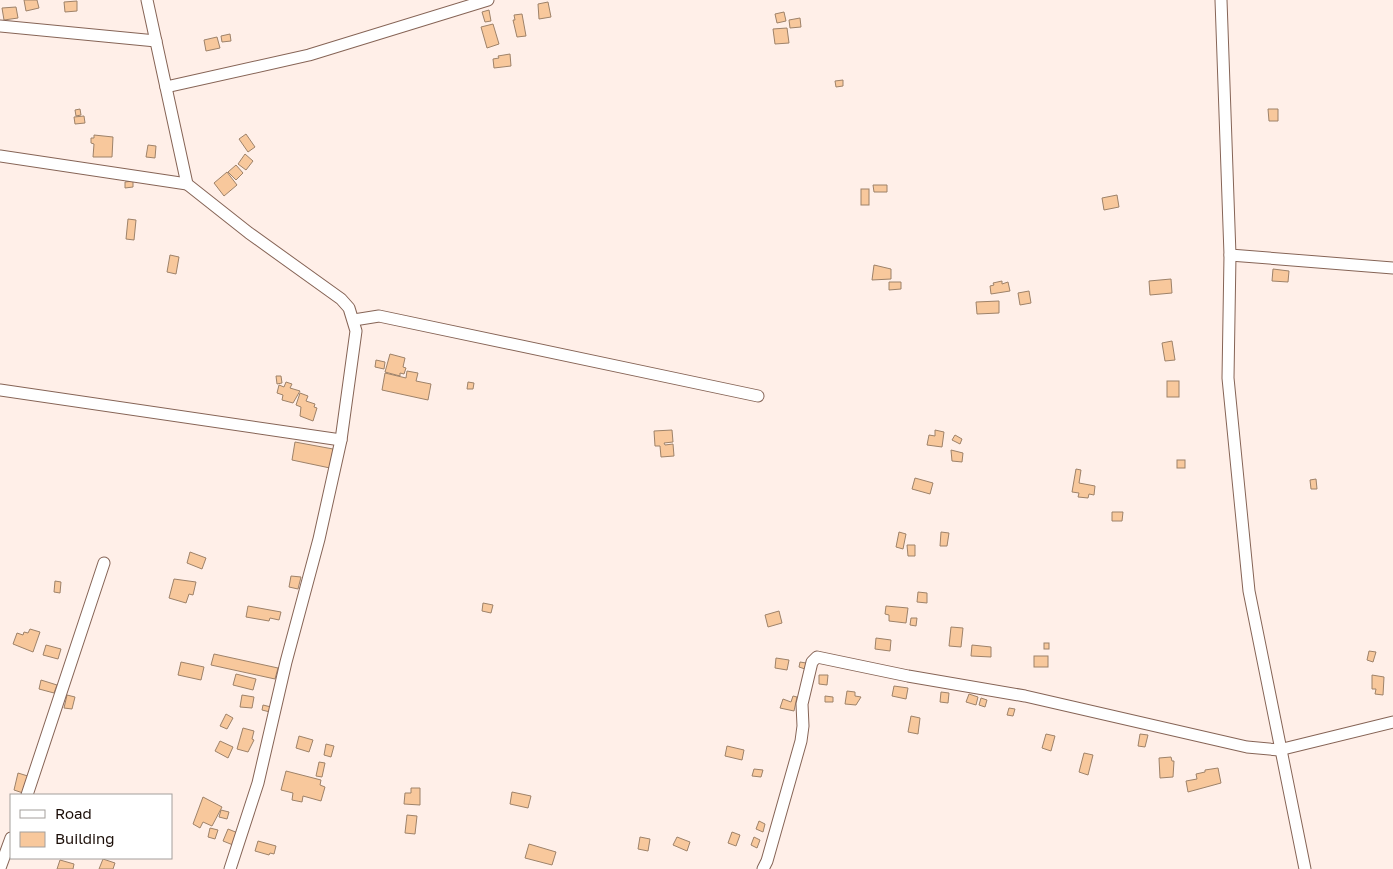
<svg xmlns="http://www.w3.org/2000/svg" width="1393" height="869" viewBox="0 0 1393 869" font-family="'Golos Text',sans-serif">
<rect width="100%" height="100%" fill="#ffefe8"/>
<g fill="#f8c89c" stroke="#9e8269">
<path d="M24,0H37L39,8L26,11Z"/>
<path d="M77,1V11L65,12L64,2Z"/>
<path d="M548,2L551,17L539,19L538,4Z"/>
<path d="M16,7L18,18L4,20L2,8Z"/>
<path d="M489,10L491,21L485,22L482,12Z"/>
<path d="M784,12L786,21L777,23L775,14Z"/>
<path d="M522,14L526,36L517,37L513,20H515L514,15Z"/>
<path d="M800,18L801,27L790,28L789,20Z"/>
<path d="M493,24L499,44L487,48L481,27Z"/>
<path d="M787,28L789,43L775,44L773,29Z"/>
<path d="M230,34L231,41L222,42L221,36Z"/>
<path d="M217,37L220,48L206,51L204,40Z"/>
<path d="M510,54L511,66L494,68L493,59L499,58L498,56Z"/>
<path d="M843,80V86L836,87L835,81Z"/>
<path d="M80,109L81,115L76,116L75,110Z"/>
<path d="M1268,109H1278V121H1269Z"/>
<path d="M84,116L85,123L75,124L74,117Z"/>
<path d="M246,134L255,147L248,152L239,139Z"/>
<path d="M94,135L113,137L112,157H93L94,144L91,143V138H94Z"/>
<path d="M148,145L156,146L155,158L146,157Z"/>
<path d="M245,154L253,161L246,170L238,164Z"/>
<path d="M236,165L243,173L236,180L228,172Z"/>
<path d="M227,172L237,185L224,196L214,183Z"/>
<path d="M133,181V187L125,188V182Z"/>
<path d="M873,185H887V192H874Z"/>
<rect x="861" y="189" width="8" height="16"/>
<path d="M1117,195L1119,207L1104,210L1102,198Z"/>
<path d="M128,219L136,220L134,240L126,239Z"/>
<path d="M170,255L179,257L176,274L167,272Z"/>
<path d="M874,265L891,269V279L872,280Z"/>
<path d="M1273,269L1289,271L1288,282L1272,281Z"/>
<path d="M1171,279L1172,293L1150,295L1149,281Z"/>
<path d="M1002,281V284L1008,282L1010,291L991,294L990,286L994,285L993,283Z"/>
<path d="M889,282H901V289L889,290Z"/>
<path d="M1029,291L1031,303L1020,305L1018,293Z"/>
<path d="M999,301V313L977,314L976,302Z"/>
<path d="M1172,341L1175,360L1165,361L1162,343Z"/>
<path d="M390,354L405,358L403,367L406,368L404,374L400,373V376L385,372Z"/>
<path d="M376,360L385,362L384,369L375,367Z"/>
<path d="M407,371L418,373L416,381L431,384L428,400L382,390L385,373L406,378Z"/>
<path d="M276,376H281L282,383L277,384Z"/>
<rect x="1167" y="381" width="12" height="16"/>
<path d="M286,382L292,384L290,388L300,391L293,403L282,400L283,395L277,393L279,385L284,387Z"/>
<path d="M468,382L474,383L473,389H467Z"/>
<path d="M300,393L308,396L306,401L315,404L314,407L317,408L313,421L300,416L301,407L296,405Z"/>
<path d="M672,430L673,442L664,443L665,445L673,444L674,456L661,457L660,446H655L654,431Z"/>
<path d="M935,430L944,432L942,447L927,445L929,435L935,436Z"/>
<path d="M955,435L962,439L960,444L952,440Z"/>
<path d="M295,442L333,449L330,468L292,460Z"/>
<path d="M951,450L963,453L962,462L952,461Z"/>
<rect x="1177" y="460" width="8" height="8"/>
<path d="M1076,469L1081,470L1079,483L1095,486L1094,495L1089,494L1088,498L1078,497L1079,493L1072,492Z"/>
<path d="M915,478L933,483L930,494L912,489Z"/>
<path d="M1316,479L1317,489H1311L1310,480Z"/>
<path d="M1112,512H1123L1122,521H1112Z"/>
<path d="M899,532L906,534L903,549L896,547Z"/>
<path d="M941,532L949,533L947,546H940Z"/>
<path d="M907,545H915V556H908Z"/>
<path d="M190,552L206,558L202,569L187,563Z"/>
<path d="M291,576L301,577L298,589L289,587Z"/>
<path d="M174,579L196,582L193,595L189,594L186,603L169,598Z"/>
<path d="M55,581L61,582L60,593L54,592Z"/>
<path d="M918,592L927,593V603L917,602Z"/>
<path d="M483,603L493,605L491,613L482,611Z"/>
<path d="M248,606L281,612L279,620L270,618L269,621L246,617Z"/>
<path d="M886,606L908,608L906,623L889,621V615L885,614Z"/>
<path d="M779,611L782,623L768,627L765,615Z"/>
<path d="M911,618H917L916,626L910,625Z"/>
<path d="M951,627L963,628L961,647L949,646Z"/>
<path d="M30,629L40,632L33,652L13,644L17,633L23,635L24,632L28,633Z"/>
<path d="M876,638L891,640L890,651L875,649Z"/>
<rect x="1044" y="643" width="5" height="6"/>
<path d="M46,645L61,649L58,659L43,655Z"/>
<path d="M972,645L991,647V657L971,656Z"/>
<path d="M1369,651L1376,652L1373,662L1367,660Z"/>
<path d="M214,654L278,668L275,679L211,665Z"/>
<rect x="1034" y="656" width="14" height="11"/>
<path d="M776,658L789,660L787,670L775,668Z"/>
<path d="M181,662L204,667L201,680L178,675Z"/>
<path d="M800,662L806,663L805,669L799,667Z"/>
<path d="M236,674L256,679L253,690L233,685Z"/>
<path d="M819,675H828L827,685L819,684Z"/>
<path d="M1372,675L1384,677L1383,695L1375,694L1376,689H1372Z"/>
<path d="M41,680L57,685L54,693L39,689Z"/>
<path d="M894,686L908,688L906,699L892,696Z"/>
<path d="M847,691L855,692V696L861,697L856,705L845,704Z"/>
<path d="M941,692L949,693L948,703L940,702Z"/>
<path d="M969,694L978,697L976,705L966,702Z"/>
<path d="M67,695L75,697L72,709L64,708Z"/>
<path d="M242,695L254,697L252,708L240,707Z"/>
<path d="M793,696L797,697L794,711L780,708L783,699L791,702Z"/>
<path d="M825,696L833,697V702H825Z"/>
<path d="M981,698L987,700L985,707L979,705Z"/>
<path d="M263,705L271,707L270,712L262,710Z"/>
<path d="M1009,708L1015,709L1013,716L1007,715Z"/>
<path d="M226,714L233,718L227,729L220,726Z"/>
<path d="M911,716L920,718L918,734L908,732Z"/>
<path d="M243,728L254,731L252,739L254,740L248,752L237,749Z"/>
<path d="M1046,734L1055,736L1051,751L1042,748Z"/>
<path d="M1140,734L1148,735L1145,747L1138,746Z"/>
<path d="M299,736L313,740L309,752L296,748Z"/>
<path d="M220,741L233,747L228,758L215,751Z"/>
<path d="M326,744L334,746L331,757L324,755Z"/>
<path d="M727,746L744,750L742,760L725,756Z"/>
<path d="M1084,753L1093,755L1088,775L1079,772Z"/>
<path d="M1171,757L1172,761H1174L1173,777L1160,778L1159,758Z"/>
<path d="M319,762L325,763L322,777L316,776Z"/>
<path d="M1218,768L1221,783L1188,792L1186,781L1197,779L1196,774L1205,772V770Z"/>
<path d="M754,769L763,770L761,777L752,776Z"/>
<path d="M286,771L321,780L320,785L325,787L321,801L303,796L302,802L292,800L293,793L281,790Z"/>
<path d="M18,773L31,777L26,794L14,790Z"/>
<path d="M411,788H420V805L404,804L405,793H411Z"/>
<path d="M512,792L531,796L528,808L510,804Z"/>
<path d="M203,797L222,807L212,826L203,822L200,828L193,824Z"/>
<path d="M221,810L229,812L227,819L219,817Z"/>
<path d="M407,815L417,816L415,834L405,833Z"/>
<path d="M759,821L765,824L763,832L756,829Z"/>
<path d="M210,828L218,830L215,839L208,837Z"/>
<path d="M228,829L238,833L233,845L223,841Z"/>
<path d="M732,832L740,835L736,846L728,843Z"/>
<path d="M640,837L650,839L648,851L638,849Z"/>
<path d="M677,837L690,842L687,851L673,845Z"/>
<path d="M754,837L760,840L757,848L751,845Z"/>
<path d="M258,841L276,846L274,854L270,853L269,855L255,851Z"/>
<path d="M529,844L556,852L552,865L525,858Z"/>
<path d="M103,859L115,863L113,869H99Z"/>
<path d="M60,860L74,864L73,869H57Z"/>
</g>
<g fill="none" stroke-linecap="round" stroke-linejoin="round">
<g stroke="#866456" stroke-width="13">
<g id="street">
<path d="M147,0L187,184L249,233L341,299L349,308L356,331L341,440L319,539L286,662L258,783L230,869"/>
<path d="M1221,0L1230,255L1228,378L1249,591L1305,869"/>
<path d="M0,26L156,41"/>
<path d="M166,87L309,55L488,0"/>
<path d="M0,156L187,184"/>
<path d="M1230,255L1393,268"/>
<path d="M354,320L379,316L758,396"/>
<path d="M0,390L341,440"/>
<path d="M27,795L104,563"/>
<path d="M0,868L11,838"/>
<path d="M763,869L767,861L801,741L803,726L802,704L812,662L817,657L908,676L1025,696L1247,747L1279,750L1393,722"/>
</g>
</g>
<use href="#street" stroke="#fff" stroke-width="11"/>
</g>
<rect x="10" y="794" width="162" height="65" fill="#ffffff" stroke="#a49f9c"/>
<rect x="20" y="810" width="25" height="8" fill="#ffffff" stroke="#a49f9c"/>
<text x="55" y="819" font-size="15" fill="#1b0e08">Road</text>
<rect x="20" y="832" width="25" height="15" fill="#f8c89c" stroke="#a49f9c"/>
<text x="55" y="844" font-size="15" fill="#1b0e08">Building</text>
</svg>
